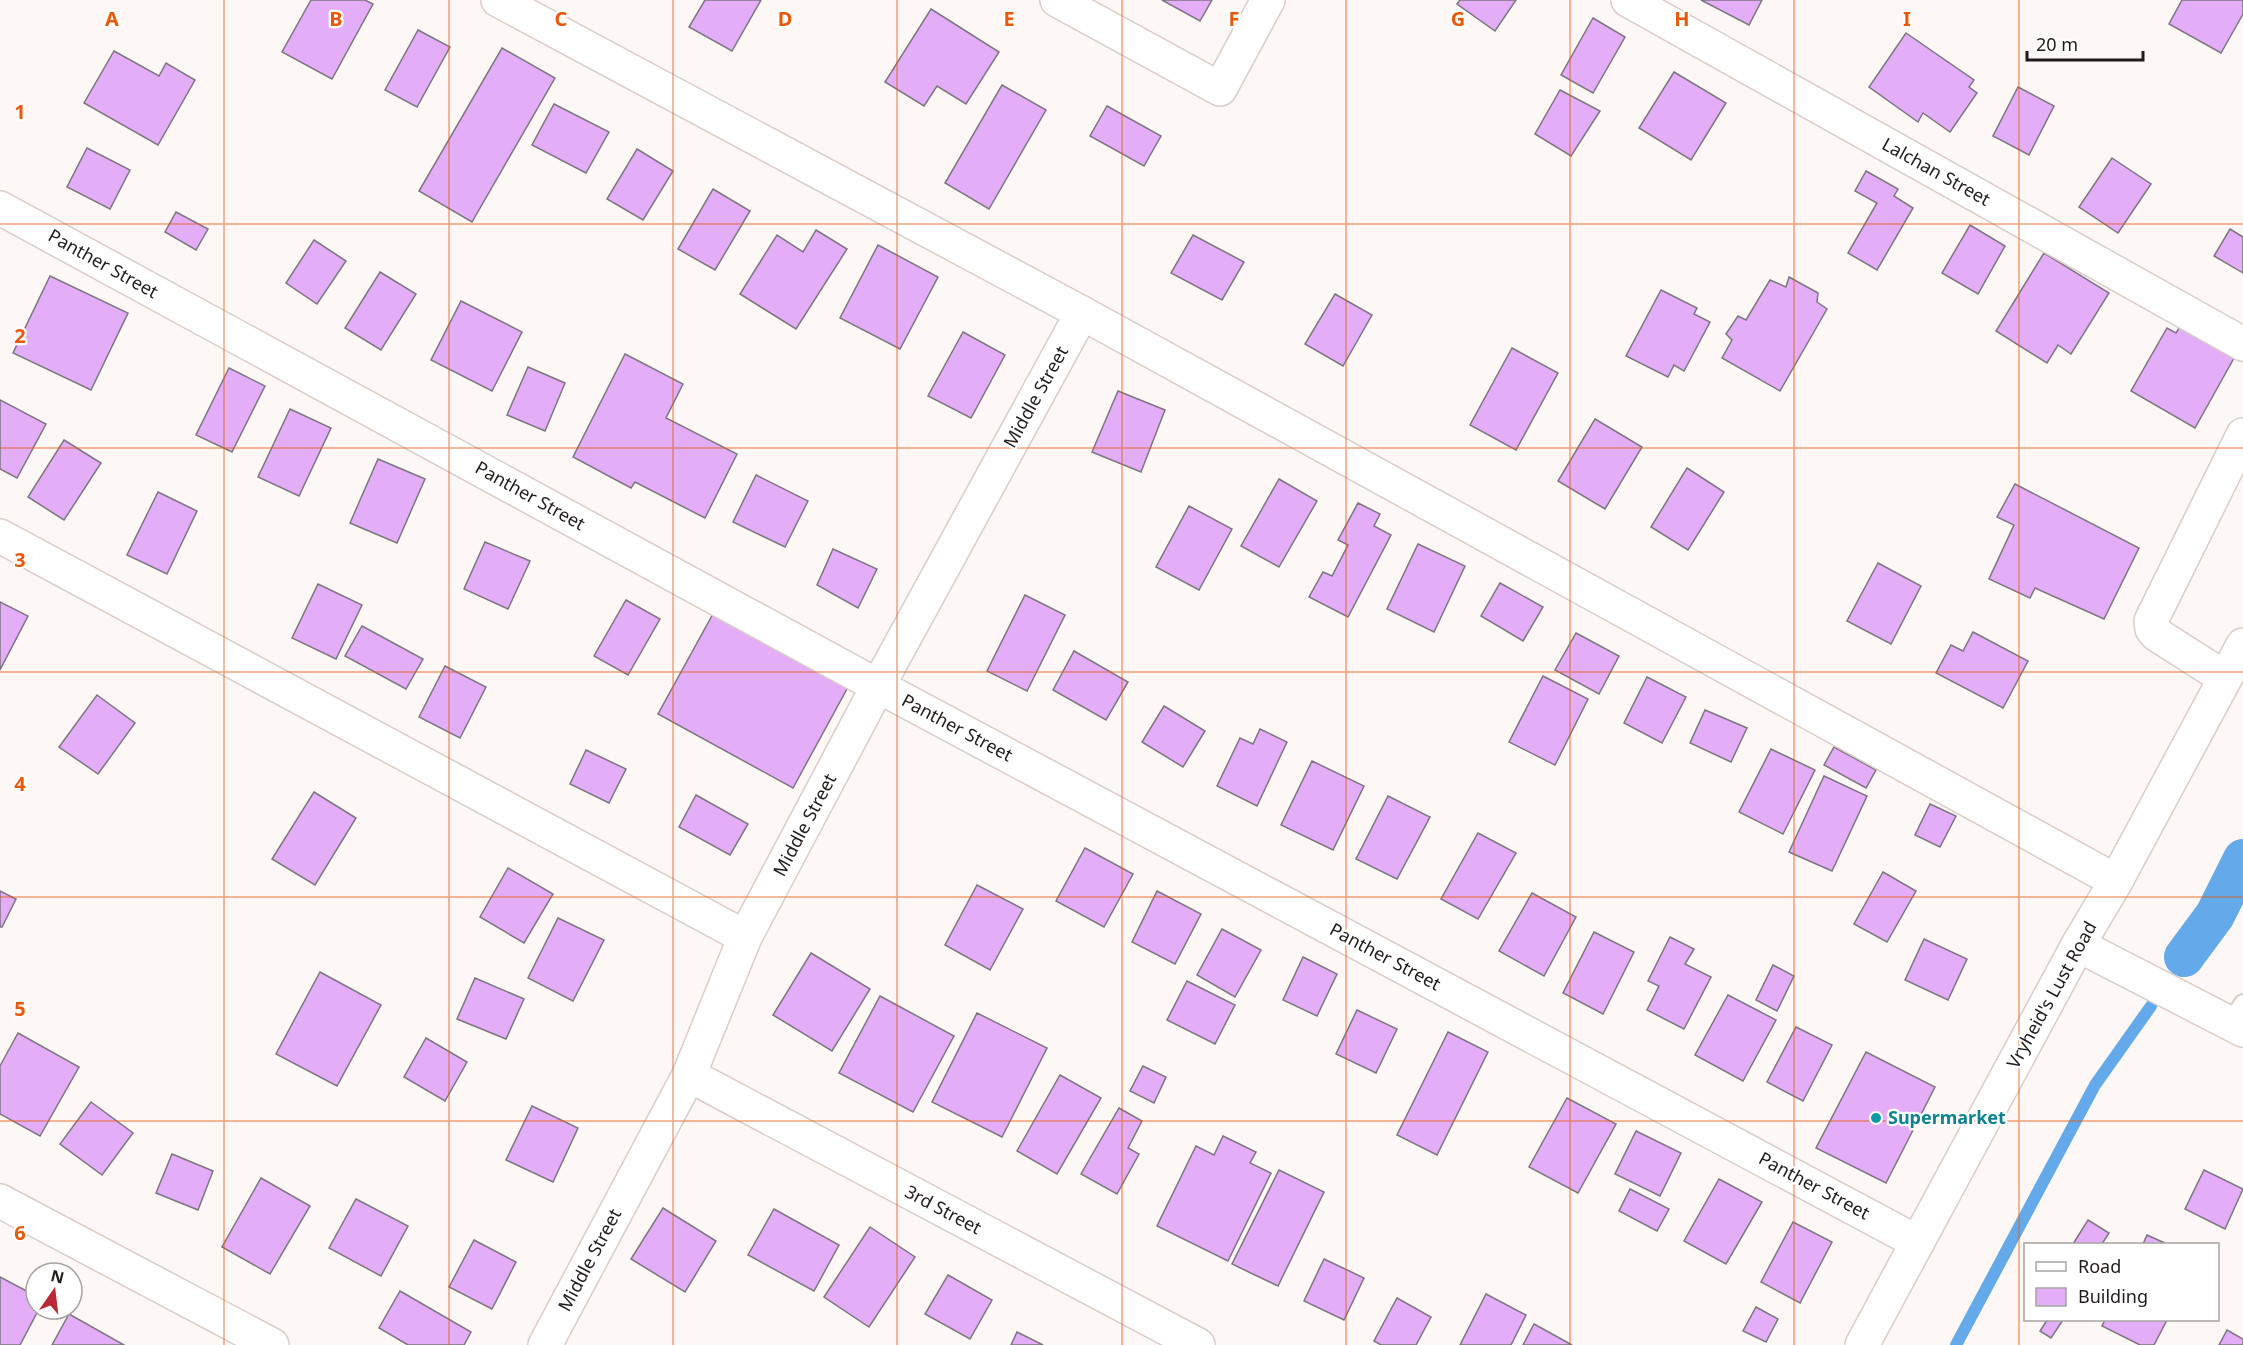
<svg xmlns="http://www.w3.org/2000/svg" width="2243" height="1345" viewBox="0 0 2243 1345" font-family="'Noto Sans',sans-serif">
<rect width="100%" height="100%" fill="#fdf7f5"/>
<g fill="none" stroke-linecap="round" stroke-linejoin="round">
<path stroke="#64a9e9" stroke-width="12" d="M1956,1345L2095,1085L2151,1006"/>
<path stroke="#64a9e9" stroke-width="40" d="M2184,957L2215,915L2243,859"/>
</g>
<g fill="#e3adf8" stroke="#7d7680" stroke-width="1.5">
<path d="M311,0H365L373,4L332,79L282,52Z"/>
<path d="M705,0H761L732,51L689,27Z"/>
<path d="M1162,0H1212L1200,21Z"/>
<path d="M1460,0H1516L1495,31L1457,4Z"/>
<path d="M1701,0H1762L1749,25Z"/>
<path d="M2182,0H2243V14L2221,53L2169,24Z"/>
<path d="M931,9L999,52L966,104L937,86L924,106L885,82Z"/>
<path d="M1593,18L1625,37L1593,93L1561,75Z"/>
<path d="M418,30L450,47L417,107L385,90Z"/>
<path d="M1906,33L1974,80L1969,87L1977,93L1950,132L1923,113L1918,122L1869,87Z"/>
<path d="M502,48L555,78L472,222L419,191Z"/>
<path d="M114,51L159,76L166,63L195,80L158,145L84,103Z"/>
<path d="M1674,72L1726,103L1691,160L1639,128Z"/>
<path d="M1002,85L1046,110L989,209L945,183Z"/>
<path d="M2018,87L2054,106L2029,155L1993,136Z"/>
<path d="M1560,90L1600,111L1571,156L1535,134Z"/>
<path d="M554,104L609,132L586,173L532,145Z"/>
<path d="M1107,106L1161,136L1144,166L1090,136Z"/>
<path d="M87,148L130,170L110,209L67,187Z"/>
<path d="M637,149L673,171L643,220L607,199Z"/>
<path d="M2112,158L2151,184L2118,233L2079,207Z"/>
<path d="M1866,171L1898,189L1894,196L1913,208L1877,270L1848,253L1877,203L1855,191Z"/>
<path d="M713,189L750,211L715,270L678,249Z"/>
<path d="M176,212L208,229L196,250L165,232Z"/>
<path d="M1970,225L2005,246L1978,294L1942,273Z"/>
<path d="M2230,229L2243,237V273L2214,256Z"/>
<path d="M816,230L847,249L796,329L740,294L777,235L803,252Z"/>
<path d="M1193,235L1244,262L1222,300L1171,273Z"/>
<path d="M314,240L346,261L317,304L286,283Z"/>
<path d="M878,245L938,277L900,349L840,318Z"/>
<path d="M2044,253L2109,293L2071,354L2058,345L2047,363L1996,331Z"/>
<path d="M380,272L416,294L381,350L345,328Z"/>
<path d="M50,276L128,313L91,390L13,353Z"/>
<path d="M1789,277L1818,293L1817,302L1827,309L1780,391L1722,358L1732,340L1726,334L1738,316L1746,320L1770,280L1786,287Z"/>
<path d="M1661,290L1697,308L1694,314L1710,322L1684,371L1674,365L1668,377L1626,356Z"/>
<path d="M1335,294L1372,315L1343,366L1305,344Z"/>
<path d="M461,301L522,332L492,391L431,360Z"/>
<path d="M2185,318L2239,349L2195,428L2131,391L2167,328L2176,333Z"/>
<path d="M963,332L1005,355L971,418L928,396Z"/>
<path d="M1512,348L1558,373L1516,450L1470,425Z"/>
<path d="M625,354L683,384L666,418L737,454L705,518L635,482L631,488L573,457Z"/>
<path d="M528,367L565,383L545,431L507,415Z"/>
<path d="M229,368L265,386L232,452L196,435Z"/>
<path d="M1118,391L1165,410L1141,472L1092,452Z"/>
<path d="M0,400L46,424L17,478L0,469Z"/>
<path d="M290,409L331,428L299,496L258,477Z"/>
<path d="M1595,419L1642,447L1605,509L1558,481Z"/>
<path d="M64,440L101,463L64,520L28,497Z"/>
<path d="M378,459L425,479L397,543L350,523Z"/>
<path d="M1687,468L1724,492L1688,550L1651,527Z"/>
<path d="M756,475L808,501L785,547L733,522Z"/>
<path d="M1279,479L1317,501L1279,567L1241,546Z"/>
<path d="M2015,484L2139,548L2104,619L2035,588L2030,598L1989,579L2014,525L1997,517Z"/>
<path d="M158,492L197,511L167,574L127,555Z"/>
<path d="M1358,503L1380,514L1374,526L1391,535L1348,617L1309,597L1323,572L1332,576L1348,545L1338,540Z"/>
<path d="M1189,506L1232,529L1199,590L1156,567Z"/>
<path d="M485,542L530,561L508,609L464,589Z"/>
<path d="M1418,544L1465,566L1434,632L1387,609Z"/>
<path d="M833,549L877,569L858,608L817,585Z"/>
<path d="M1878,563L1921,586L1891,644L1847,621Z"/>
<path d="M1500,583L1543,607L1523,641L1481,616Z"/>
<path d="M318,584L362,605L336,659L292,638Z"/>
<path d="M1025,595L1065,615L1027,691L987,671Z"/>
<path d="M626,600L660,619L628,675L594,656Z"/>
<path d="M0,602L28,616L0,670Z"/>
<path d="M714,612L848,687L793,788L658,714Z"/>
<path d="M362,626L423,659L406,689L345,656Z"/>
<path d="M1973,632L2028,661L2003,708L1936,673L1951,645L1963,651Z"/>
<path d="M1576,633L1619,656L1599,694L1555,670Z"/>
<path d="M1074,651L1128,682L1106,720L1053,690Z"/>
<path d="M445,666L486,687L460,738L419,717Z"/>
<path d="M1543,676L1588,699L1555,765L1509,742Z"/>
<path d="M1647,677L1686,697L1662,743L1624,723Z"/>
<path d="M97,695L135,723L98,774L59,747Z"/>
<path d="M1164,706L1205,731L1183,767L1142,742Z"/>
<path d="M1705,710L1747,728L1731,762L1690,743Z"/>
<path d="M1260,729L1287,742L1257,806L1217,786L1240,738L1253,744Z"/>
<path d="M1834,747L1876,770L1866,788L1824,765Z"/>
<path d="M1771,749L1815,770L1783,834L1739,812Z"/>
<path d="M586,750L626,769L609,803L570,784Z"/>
<path d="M1312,761L1364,786L1333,850L1281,825Z"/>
<path d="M1824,776L1867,796L1832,871L1789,852Z"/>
<path d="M314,792L356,818L315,885L272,859Z"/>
<path d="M696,795L748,824L730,855L679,827Z"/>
<path d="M1388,796L1430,817L1397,879L1356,859Z"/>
<path d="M1930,804L1956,816L1940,847L1915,835Z"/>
<path d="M1478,833L1516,853L1478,919L1441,899Z"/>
<path d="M1085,848L1133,874L1104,927L1056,901Z"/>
<path d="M508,868L553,894L524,943L480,917Z"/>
<path d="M1883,872L1916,891L1887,942L1854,924Z"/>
<path d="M977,885L1023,909L990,970L945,945Z"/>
<path d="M0,891L16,899L2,927H0Z"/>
<path d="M1157,891L1201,914L1175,964L1132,942Z"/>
<path d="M1532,893L1576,917L1544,976L1499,951Z"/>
<path d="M558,918L604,940L573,1001L528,978Z"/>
<path d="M1222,929L1261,950L1235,997L1197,975Z"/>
<path d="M1594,932L1634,952L1603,1014L1563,993Z"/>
<path d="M1670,937L1694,949L1685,964L1711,977L1684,1029L1647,1010L1659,986L1648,981Z"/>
<path d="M1924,939L1967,959L1948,1000L1905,980Z"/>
<path d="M811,953L870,989L832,1051L773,1015Z"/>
<path d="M1303,957L1337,974L1317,1016L1283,1000Z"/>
<path d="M1773,965L1794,976L1777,1011L1756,1000Z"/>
<path d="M320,972L381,1005L337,1086L276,1054Z"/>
<path d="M475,978L524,999L506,1039L457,1019Z"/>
<path d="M1187,981L1235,1005L1215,1044L1167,1020Z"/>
<path d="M1728,995L1776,1020L1743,1081L1695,1055Z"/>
<path d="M880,996L954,1036L913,1112L839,1073Z"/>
<path d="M1357,1010L1397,1029L1376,1073L1336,1054Z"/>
<path d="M977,1013L1047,1048L1002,1137L932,1102Z"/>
<path d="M1796,1027L1832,1045L1803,1101L1767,1082Z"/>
<path d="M1448,1032L1488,1052L1437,1155L1397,1135Z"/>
<path d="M18,1033L79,1067L40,1136L0,1114V1066Z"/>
<path d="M426,1038L467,1062L445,1101L404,1077Z"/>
<path d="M1866,1052L1935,1087L1886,1183L1816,1148Z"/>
<path d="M1143,1066L1166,1077L1154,1103L1130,1091Z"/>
<path d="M1060,1075L1101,1098L1057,1174L1017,1151Z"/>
<path d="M1567,1098L1616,1124L1578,1193L1529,1167Z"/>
<path d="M91,1102L133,1133L102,1175L60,1144Z"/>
<path d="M532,1106L578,1128L553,1182L506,1160Z"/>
<path d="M1119,1108L1142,1121L1128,1148L1139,1154L1117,1194L1081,1174Z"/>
<path d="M1636,1131L1681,1153L1660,1196L1615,1174Z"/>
<path d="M1223,1136L1256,1152L1250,1163L1271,1173L1228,1261L1157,1226L1196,1146L1214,1155Z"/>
<path d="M172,1154L213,1171L198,1210L156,1193Z"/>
<path d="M1279,1170L1324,1192L1278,1286L1232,1264Z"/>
<path d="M2204,1170L2243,1189L2225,1229L2185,1209Z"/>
<path d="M261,1178L310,1206L270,1274L222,1247Z"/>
<path d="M1719,1179L1762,1202L1726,1264L1684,1241Z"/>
<path d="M1630,1189L1669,1209L1657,1231L1619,1211Z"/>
<path d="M356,1199L408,1226L381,1276L329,1248Z"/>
<path d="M663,1208L716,1241L685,1292L631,1259Z"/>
<path d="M774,1209L839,1245L814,1291L748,1255Z"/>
<path d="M2088,1220L2109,1233L2102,1244H2073Z"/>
<path d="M1793,1222L1832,1242L1800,1303L1761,1282Z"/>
<path d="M870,1227L915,1257L869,1327L824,1297Z"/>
<path d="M2147,1235L2167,1244H2143Z"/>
<path d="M474,1240L516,1262L492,1309L449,1287Z"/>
<path d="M1324,1259L1364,1278L1344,1320L1304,1301Z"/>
<path d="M948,1275L992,1300L970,1339L925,1314Z"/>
<path d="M0,1277L36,1296V1309H39L20,1345H0Z"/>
<path d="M400,1291L471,1332L464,1345H408L379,1328Z"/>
<path d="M1486,1294L1526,1315L1511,1345H1460Z"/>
<path d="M1397,1298L1431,1317L1416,1345H1381L1374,1341Z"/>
<path d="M1756,1307L1778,1319L1766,1342L1743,1331Z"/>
<path d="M69,1314L124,1345H52Z"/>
<path d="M2047,1320H2063L2051,1338L2040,1331Z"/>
<path d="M2105,1320H2167L2154,1345H2140L2102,1326Z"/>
<path d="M1534,1324L1572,1345H1523Z"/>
<path d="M2227,1330L2243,1339V1345H2219Z"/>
<path d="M1017,1332L1043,1345H1011Z"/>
</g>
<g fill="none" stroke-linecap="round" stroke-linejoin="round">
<g stroke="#dbcdc7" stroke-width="20">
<path id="lane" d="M2230,1023L2243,1003"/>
</g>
<g stroke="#dbcdc7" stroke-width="36">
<g id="street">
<path d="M498,0L1082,313L2116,881"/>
<path d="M1057,0L1220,89L1268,0"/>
<path d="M1628,0L2243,344"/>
<path d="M0,208L878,686L1917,1242"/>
<path d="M0,536L745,937"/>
<path d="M2225,678L2156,634L2152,629L2151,621L2243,435"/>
<path d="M2078,945L2243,1030"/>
<path d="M689,1075L1198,1345"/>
<path d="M0,1201L272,1345"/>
<path d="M545,1345L689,1075L745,937L878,686L1082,313"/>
<path d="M1862,1345L2078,945L2116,881L2243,645"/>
</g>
</g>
<use href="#lane" stroke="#fff" stroke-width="16"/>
<use href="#street" stroke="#fff" stroke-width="33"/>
</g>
<path fill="none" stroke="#e8590c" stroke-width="1.5" stroke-opacity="0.55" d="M224,0V1345M449,0V1345M673,0V1345M897,0V1345M1122,0V1345M1346,0V1345M1570,0V1345M1794,0V1345M2019,0V1345M0,224H2243M0,448H2243M0,672H2243M0,897H2243M0,1121H2243"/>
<circle fill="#0f9aa8" stroke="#fff" stroke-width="2" cx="1876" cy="1118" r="6"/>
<g text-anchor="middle" stroke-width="4.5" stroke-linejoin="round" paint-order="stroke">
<g font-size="18" fill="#211c1a" stroke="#fff">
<text transform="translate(1936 172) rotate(29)" y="6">Lalchan Street</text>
<text transform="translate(103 264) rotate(29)" y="6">Panther Street</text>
<text transform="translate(1036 397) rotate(-61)" y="6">Middle Street</text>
<text transform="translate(530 496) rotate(29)" y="6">Panther Street</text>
<text transform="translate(957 728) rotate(28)" y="6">Panther Street</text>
<text transform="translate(805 825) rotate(-62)" y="6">Middle Street</text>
<text transform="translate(1385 957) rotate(28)" y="6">Panther Street</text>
<text transform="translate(2052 995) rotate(-61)" y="6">Vryheid's Lust Road</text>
<text transform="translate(1814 1186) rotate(28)" y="6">Panther Street</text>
<text transform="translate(943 1210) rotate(28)" y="6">3rd Street</text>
<text transform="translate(590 1260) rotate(-62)" y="6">Middle Street</text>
</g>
<g font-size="18" font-weight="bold" fill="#0d838f" stroke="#fff" text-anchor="start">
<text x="1888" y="1124">Supermarket</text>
</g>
</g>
<g font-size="20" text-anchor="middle" font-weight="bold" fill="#e8590c" stroke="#fff" stroke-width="4.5" stroke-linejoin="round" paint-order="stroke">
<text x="112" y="26">A</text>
<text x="336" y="26">B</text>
<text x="561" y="26">C</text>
<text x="785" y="26">D</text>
<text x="1009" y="26">E</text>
<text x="1234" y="26">F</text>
<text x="1458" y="26">G</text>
<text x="1682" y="26">H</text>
<text x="1907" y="26">I</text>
<text x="20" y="119">1</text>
<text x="20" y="343">2</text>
<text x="20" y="567">3</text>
<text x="20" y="791">4</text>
<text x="20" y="1016">5</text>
<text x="20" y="1240">6</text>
</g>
<rect x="2024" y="1243" width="195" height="78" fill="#ffffff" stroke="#a6a4a3" stroke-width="1.5"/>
<rect x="2036" y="1262" width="30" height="9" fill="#ffffff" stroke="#a6a4a3" stroke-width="1.5"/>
<text x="2078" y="1273" font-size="18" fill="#211c1a">Road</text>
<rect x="2036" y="1288" width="30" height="18" fill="#e3adf8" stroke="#a6a4a3" stroke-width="1.5"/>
<text x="2078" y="1303" font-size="18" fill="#211c1a">Building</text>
<g transform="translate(54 1291) rotate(14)"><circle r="28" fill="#ffffff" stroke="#a6a4a3" stroke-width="1.5"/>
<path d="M0-4.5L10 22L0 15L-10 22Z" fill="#ba2934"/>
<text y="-9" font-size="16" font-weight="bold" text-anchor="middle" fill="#211c1a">N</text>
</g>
<path d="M2027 51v9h116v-9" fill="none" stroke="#211c1a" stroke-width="3"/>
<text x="2036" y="51" font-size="18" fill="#211c1a" stroke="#ffffff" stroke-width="4.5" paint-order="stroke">20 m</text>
</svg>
